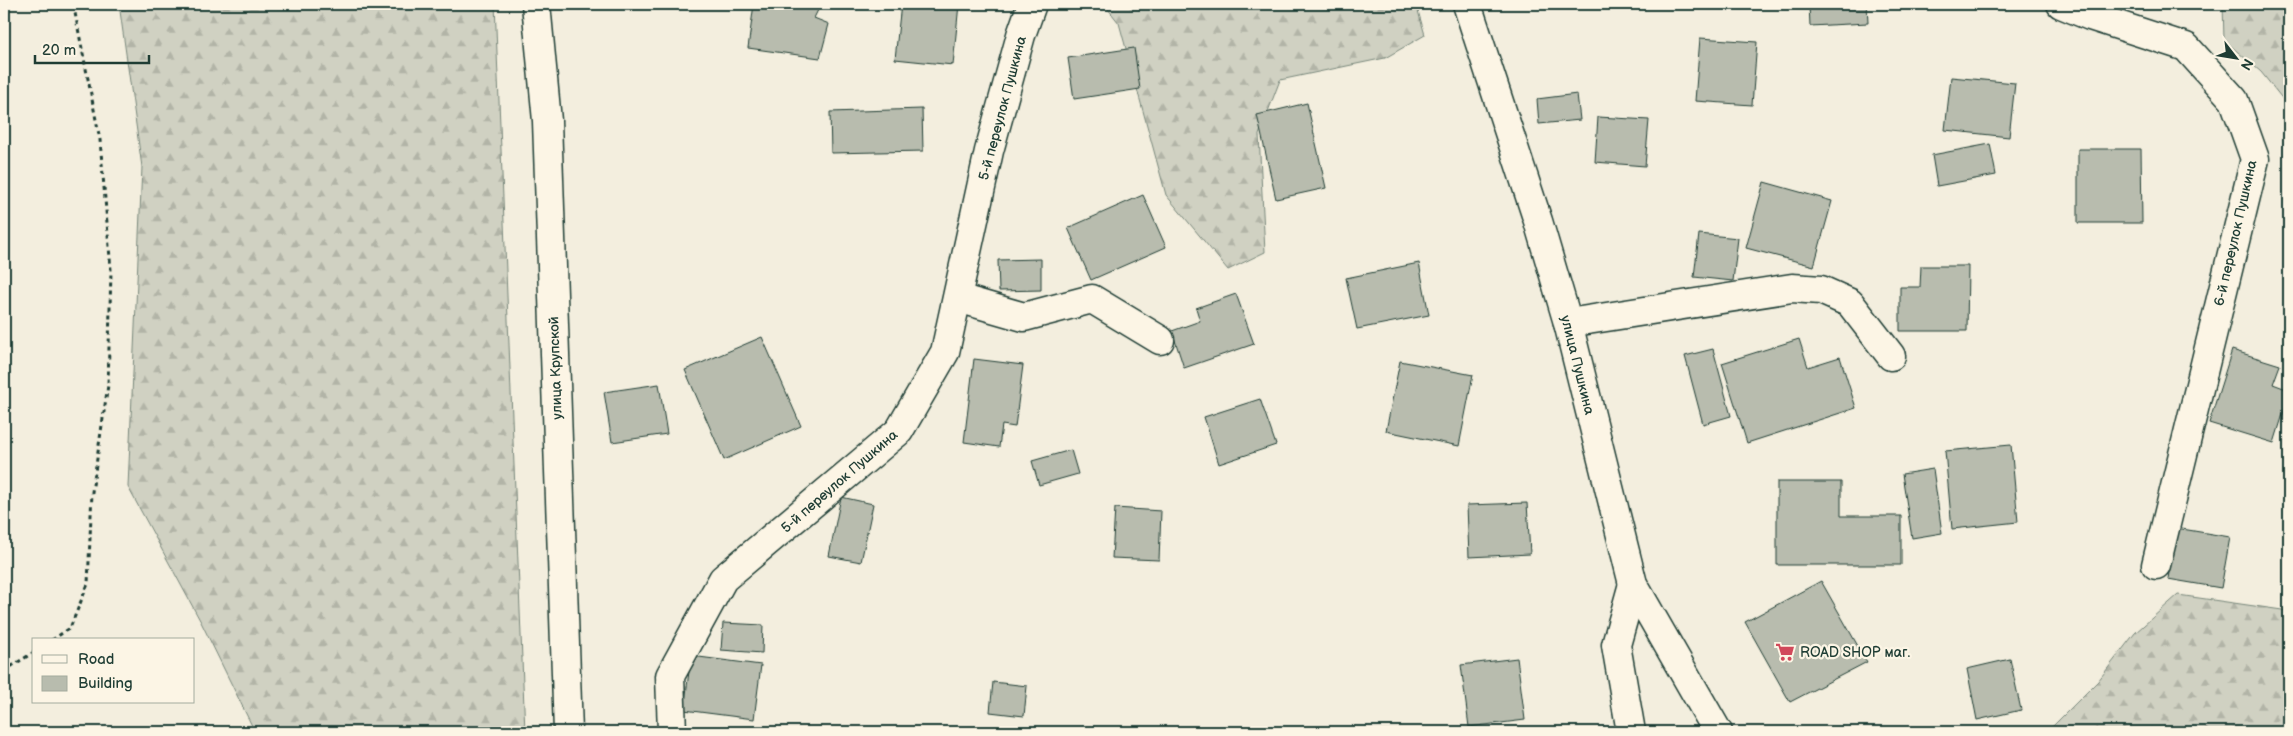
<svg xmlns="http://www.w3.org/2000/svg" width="2293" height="736" viewBox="0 0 2293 736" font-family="'Balsamiq Sans',sans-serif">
<defs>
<pattern id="forest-firs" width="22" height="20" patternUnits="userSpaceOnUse" patternTransform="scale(1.25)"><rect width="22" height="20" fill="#d0d1c2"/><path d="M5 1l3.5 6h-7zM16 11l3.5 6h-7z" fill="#b2b4a7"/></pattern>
</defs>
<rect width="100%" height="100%" fill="#f3eede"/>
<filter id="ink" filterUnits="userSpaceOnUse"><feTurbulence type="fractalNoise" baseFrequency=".02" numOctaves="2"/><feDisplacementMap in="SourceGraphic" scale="10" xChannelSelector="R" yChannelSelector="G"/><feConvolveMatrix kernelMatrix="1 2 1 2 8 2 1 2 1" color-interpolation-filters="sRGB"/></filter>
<g filter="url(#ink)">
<g fill="url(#forest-firs)" stroke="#78877b">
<path d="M119,4H495L525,732H255L201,622L128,487L142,167Z"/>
<path d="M1104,4H1416L1425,35L1385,58L1280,80L1259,135L1265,252L1228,270L1166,195L1119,23Z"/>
<path d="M2223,4H2289V107L2261,72L2224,40Z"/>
<path d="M2178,595L2289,611V732H2054L2052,727L2098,681L2135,633Z"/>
</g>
<g fill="#b8bcae" stroke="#1f3d34">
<path d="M754,4H821L814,18L829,24L820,58L748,48Z"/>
<path d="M901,4H959L953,65L895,59Z"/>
<path d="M1809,4H1867L1868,23L1810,26Z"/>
<path d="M1700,38L1757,42L1752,105L1695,101Z"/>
<path d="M1134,48L1140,89L1074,99L1068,58Z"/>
<path d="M1951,77L2015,83L2009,137L1945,130Z"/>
<path d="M1577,94L1580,120L1539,124L1537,99Z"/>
<path d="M1307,103L1326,188L1276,199L1257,115Z"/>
<path d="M922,109L923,151L831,153L830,112Z"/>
<path d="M1598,117L1649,120L1645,166L1595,162Z"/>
<path d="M1990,144L1996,175L1937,186L1932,155Z"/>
<path d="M2078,149H2141L2142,223H2078Z"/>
<path d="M1764,182L1832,201L1814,266L1746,248Z"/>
<path d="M1143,195L1166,247L1091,280L1068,228Z"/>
<path d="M1699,234L1738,238L1733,281L1694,277Z"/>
<path d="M1041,259V290L999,291L998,260Z"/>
<path d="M1419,263L1429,315L1357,329L1346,278Z"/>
<path d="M1921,266H1968L1967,331H1900V287H1920Z"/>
<path d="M1236,294L1254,344L1184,368L1172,331L1200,321L1196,308Z"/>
<path d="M762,337L801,426L724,460L685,370Z"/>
<path d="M1799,339L1808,367L1840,357L1856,408L1747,443L1722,363Z"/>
<path d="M1713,349L1731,416L1703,424L1685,356Z"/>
<path d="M2232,350L2280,365L2273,384L2289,390V395L2274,443L2209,423Z"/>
<path d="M974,359L1023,365L1015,427L1002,425L999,447L964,442Z"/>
<path d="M1400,361L1473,375L1459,446L1386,431Z"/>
<path d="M659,384L667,434L612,442L604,392Z"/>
<path d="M1260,399L1276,445L1219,464L1204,417Z"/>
<path d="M2011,445L2018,522L1952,529L1945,451Z"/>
<path d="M1071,450L1078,474L1039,485L1032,461Z"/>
<path d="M1933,469L1942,533L1912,538L1902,474Z"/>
<path d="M1777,482H1841V516H1901V565H1777Z"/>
<path d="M841,497L873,504L861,562L829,556Z"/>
<path d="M1527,503L1530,554L1469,557L1467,505Z"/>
<path d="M1115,508L1161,511L1159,560L1112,558Z"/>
<path d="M2176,528L2230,537L2221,588L2168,579Z"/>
<path d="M1821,581L1867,662L1790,702L1745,622Z"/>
<path d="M723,623L763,625L762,653L721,650Z"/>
<path d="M691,656L761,665L754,719L684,710Z"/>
<path d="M1517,658L1525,720L1469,727L1461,665Z"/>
<path d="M2010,659L2021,710L1977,720L1967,669Z"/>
<path d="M993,682L1027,686L1024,716L990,712Z"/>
</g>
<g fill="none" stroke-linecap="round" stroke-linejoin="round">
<g stroke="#1f3d34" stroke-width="31">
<g id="minor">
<path d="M536,4L547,121L568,732"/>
<path d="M2061,4L2090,16L2186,47L2234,100L2255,159L2156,565"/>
<path d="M958,298L1024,317L1092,299L1160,340"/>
<path d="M1568,323L1792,288L1821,290L1850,303L1891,356"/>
<path d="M672,732L670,676L723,579L899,431L945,352L989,151L1021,35L1032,4"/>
<path d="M1631,732L1616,645L1633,584"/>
</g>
</g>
<g stroke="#1f3d34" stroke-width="31">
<path id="highway" d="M1467,4L1538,221L1568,323L1633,584L1718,732"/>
</g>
<g stroke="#1f3d34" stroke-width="3" stroke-dasharray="4 4" stroke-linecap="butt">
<path d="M52,640L70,628L88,584L92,492L108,385L111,270L100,140L75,13L77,4"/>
<path d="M4,671L34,652"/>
</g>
<use href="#minor" stroke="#fcf5e5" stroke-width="28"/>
<use href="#highway" stroke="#fcf5e5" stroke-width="28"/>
</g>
</g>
<defs>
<g id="supermarket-bare" transform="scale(1.5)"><path d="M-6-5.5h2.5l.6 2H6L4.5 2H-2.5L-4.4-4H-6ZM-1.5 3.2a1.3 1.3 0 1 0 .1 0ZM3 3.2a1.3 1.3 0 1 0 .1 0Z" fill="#d1495b" stroke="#fcf5e5" stroke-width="2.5" paint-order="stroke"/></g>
</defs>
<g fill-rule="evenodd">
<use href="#supermarket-bare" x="1785" y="652"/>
</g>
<g text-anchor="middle" stroke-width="4.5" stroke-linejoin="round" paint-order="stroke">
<g font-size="14" fill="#1f3d34" stroke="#fcf5e5">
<text transform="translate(1002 108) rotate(-75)" y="5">5-й переулок Пушкина</text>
<text transform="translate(2235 233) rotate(-77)" y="5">6-й переулок Пушкина</text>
<text transform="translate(1578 365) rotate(76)" y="5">улица Пушкина</text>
<text transform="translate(555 368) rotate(-92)" y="5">улица Крупской</text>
<text transform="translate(839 481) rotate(-41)" y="5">5-й переулок Пушкина</text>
</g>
<g font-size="14" fill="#1f3d34" stroke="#fcf5e5" text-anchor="start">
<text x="1800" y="657">ROAD SHOP маг.</text>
</g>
</g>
<rect width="2293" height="736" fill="none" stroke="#fcf5e5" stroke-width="20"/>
<rect x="10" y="10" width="2273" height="716" fill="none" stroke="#1f3d34" stroke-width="2" filter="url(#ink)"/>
<rect x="32" y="638" width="162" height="65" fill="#fcf5e5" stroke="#a4ab9e"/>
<rect x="42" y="655" width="25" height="8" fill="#fcf5e5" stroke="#a4ab9e"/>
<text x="78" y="664" font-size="15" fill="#1f3d34">Road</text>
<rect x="42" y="676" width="25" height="15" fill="#b8bcae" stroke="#a4ab9e"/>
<text x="78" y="688" font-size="15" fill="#1f3d34">Building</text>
<g transform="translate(2236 58) rotate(121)" stroke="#fcf5e5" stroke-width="4" paint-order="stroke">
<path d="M0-4L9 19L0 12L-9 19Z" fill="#1f3d34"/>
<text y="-8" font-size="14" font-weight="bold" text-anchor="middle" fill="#1f3d34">N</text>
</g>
<path d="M35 55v8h114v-8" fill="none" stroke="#1f3d34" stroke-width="2.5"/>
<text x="42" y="55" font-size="15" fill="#1f3d34" stroke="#fcf5e5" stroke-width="4" paint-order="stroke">20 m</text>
</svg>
